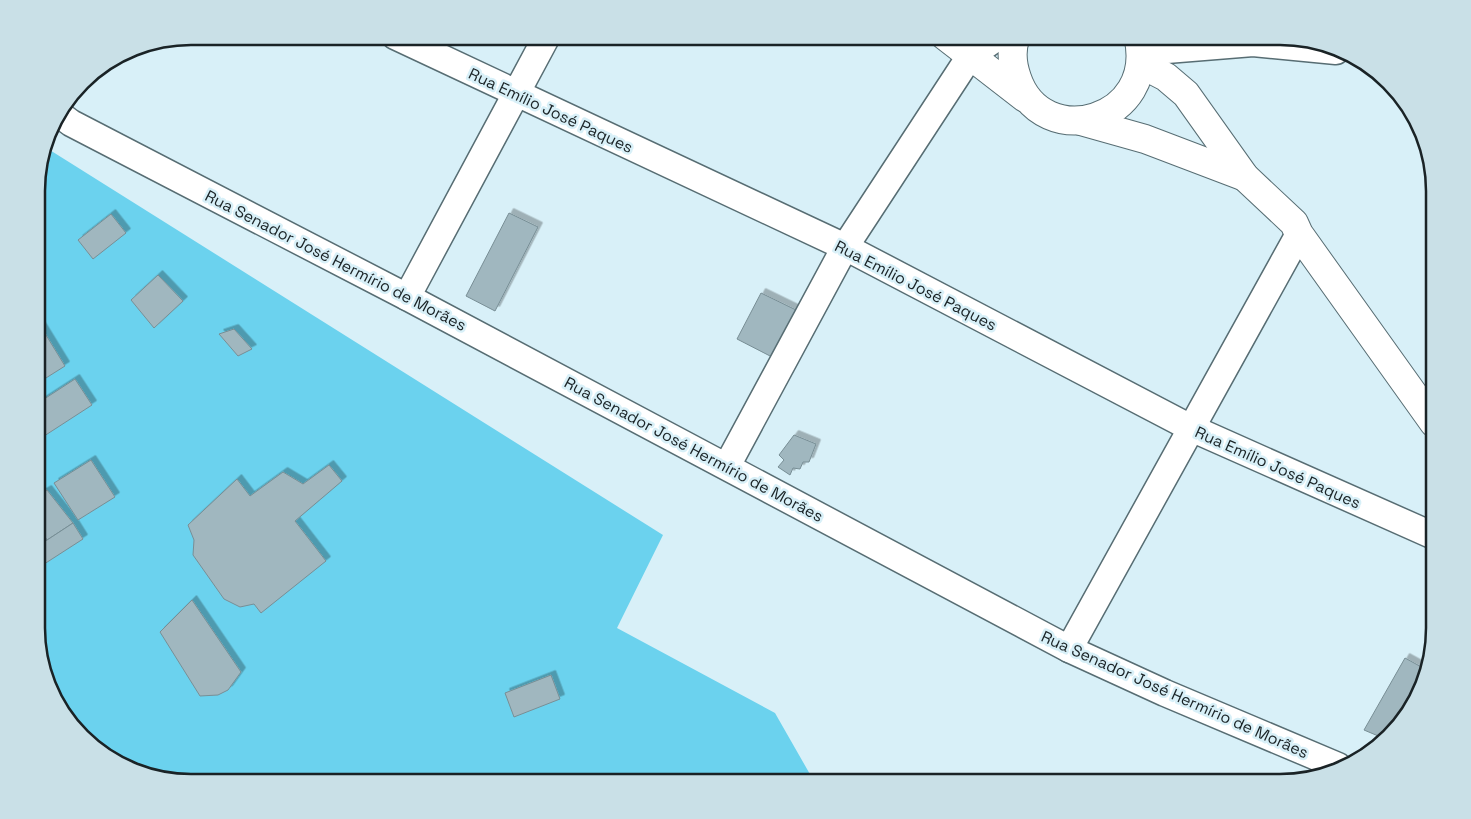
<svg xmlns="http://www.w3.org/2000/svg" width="1471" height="819" viewBox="0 0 1471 819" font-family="'Space Grotesk',sans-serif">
<defs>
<filter id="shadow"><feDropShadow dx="4.5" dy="-4.5" stdDeviation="0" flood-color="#0004"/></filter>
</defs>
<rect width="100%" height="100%" fill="#d8f0f8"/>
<path fill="#6bd2ee" d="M45,147L663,535L617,628L775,713L815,783H191L114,762L62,714L38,648V171Z"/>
<g fill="#a0b7bf" stroke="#788e95" filter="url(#shadow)">
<path d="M509,213L538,227L495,311L466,296Z"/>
<path d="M111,214L126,233L93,259L78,240Z"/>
<path d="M158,275L183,301L154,328L131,300Z"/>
<path d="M761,293L796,310L772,357L737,339Z"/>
<path d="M38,322L65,366L38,383Z"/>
<path d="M234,329L252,349L238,356L219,334Z"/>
<path d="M75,379L92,405L38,440V403Z"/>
<path d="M794,435L816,444L809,462H803L800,469L793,468L790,475L778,467L784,460L779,455Z"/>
<path d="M91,460L115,497L78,520L54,483Z"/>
<path d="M329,465L342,481L295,521L326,561L261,613L254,604L240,607L224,599L193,555L194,540L188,525L237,479L250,496L283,472L303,484Z"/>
<path d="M47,490L73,523L47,540L38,527V495Z"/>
<path d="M73,523L83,539L38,568V546Z"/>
<path d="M38,527L47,540L38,546Z"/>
<path d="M192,600L241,672L228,690L218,695L200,696L160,632Z"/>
<path d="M1405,658L1425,669L1414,705L1383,738L1364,730Z"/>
<path d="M551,675L560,699L514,717L505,693Z"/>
</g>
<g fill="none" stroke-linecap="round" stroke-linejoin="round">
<g stroke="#576d73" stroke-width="29">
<g id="minor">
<path d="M395,36L845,247L1191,428L1434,536"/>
<path d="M1142,52L1253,43L1336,51"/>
<path d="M59,114L71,123L407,297L1069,649L1165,693L1338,766"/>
<path d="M407,297L547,36"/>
<path d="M727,466L845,247L970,56L999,36"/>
<path d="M1069,649L1299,234"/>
</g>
</g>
<g stroke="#576d73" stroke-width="30">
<g id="major">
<path d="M945,36L1025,98"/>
<path d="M1016,36C1011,49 1012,64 1017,78C1042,153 1159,122 1138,36"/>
<path d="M1141,64L1166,77L1186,94L1245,177L1294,223L1299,234L1434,423"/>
<path d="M1081,121L1145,139L1245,177"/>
</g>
</g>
<use href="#minor" stroke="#fff" stroke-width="26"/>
<use href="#major" stroke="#fff" stroke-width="28"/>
</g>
<g text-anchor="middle" stroke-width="5" stroke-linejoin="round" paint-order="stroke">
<g font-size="16" fill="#1a2326" stroke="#d8f0f8">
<text transform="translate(551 110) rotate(25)" y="6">Rua Emílio José Paques</text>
<text transform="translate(336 260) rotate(27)" y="6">Rua Senador José Hermírio de Morães</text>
<text transform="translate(916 285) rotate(27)" y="6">Rua Emílio José Paques</text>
<text transform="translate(694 449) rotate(28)" y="6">Rua Senador José Hermírio de Morães</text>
<text transform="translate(1278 467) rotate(24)" y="6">Rua Emílio José Paques</text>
<text transform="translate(1175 694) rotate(24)" y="6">Rua Senador José Hermírio de Morães</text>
</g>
</g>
<path d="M0 0H1471V819H0ZM191 45H1280A146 146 0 0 1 1426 191V628A146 146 0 0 1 1280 774H191A146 146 0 0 1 45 628V191A146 146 0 0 1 191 45Z" fill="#c9e0e7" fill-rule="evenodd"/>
<path fill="none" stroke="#1a2326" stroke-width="2.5" d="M191 45H1280A146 146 0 0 1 1426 191V628A146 146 0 0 1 1280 774H191A146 146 0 0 1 45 628V191A146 146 0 0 1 191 45Z"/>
</svg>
